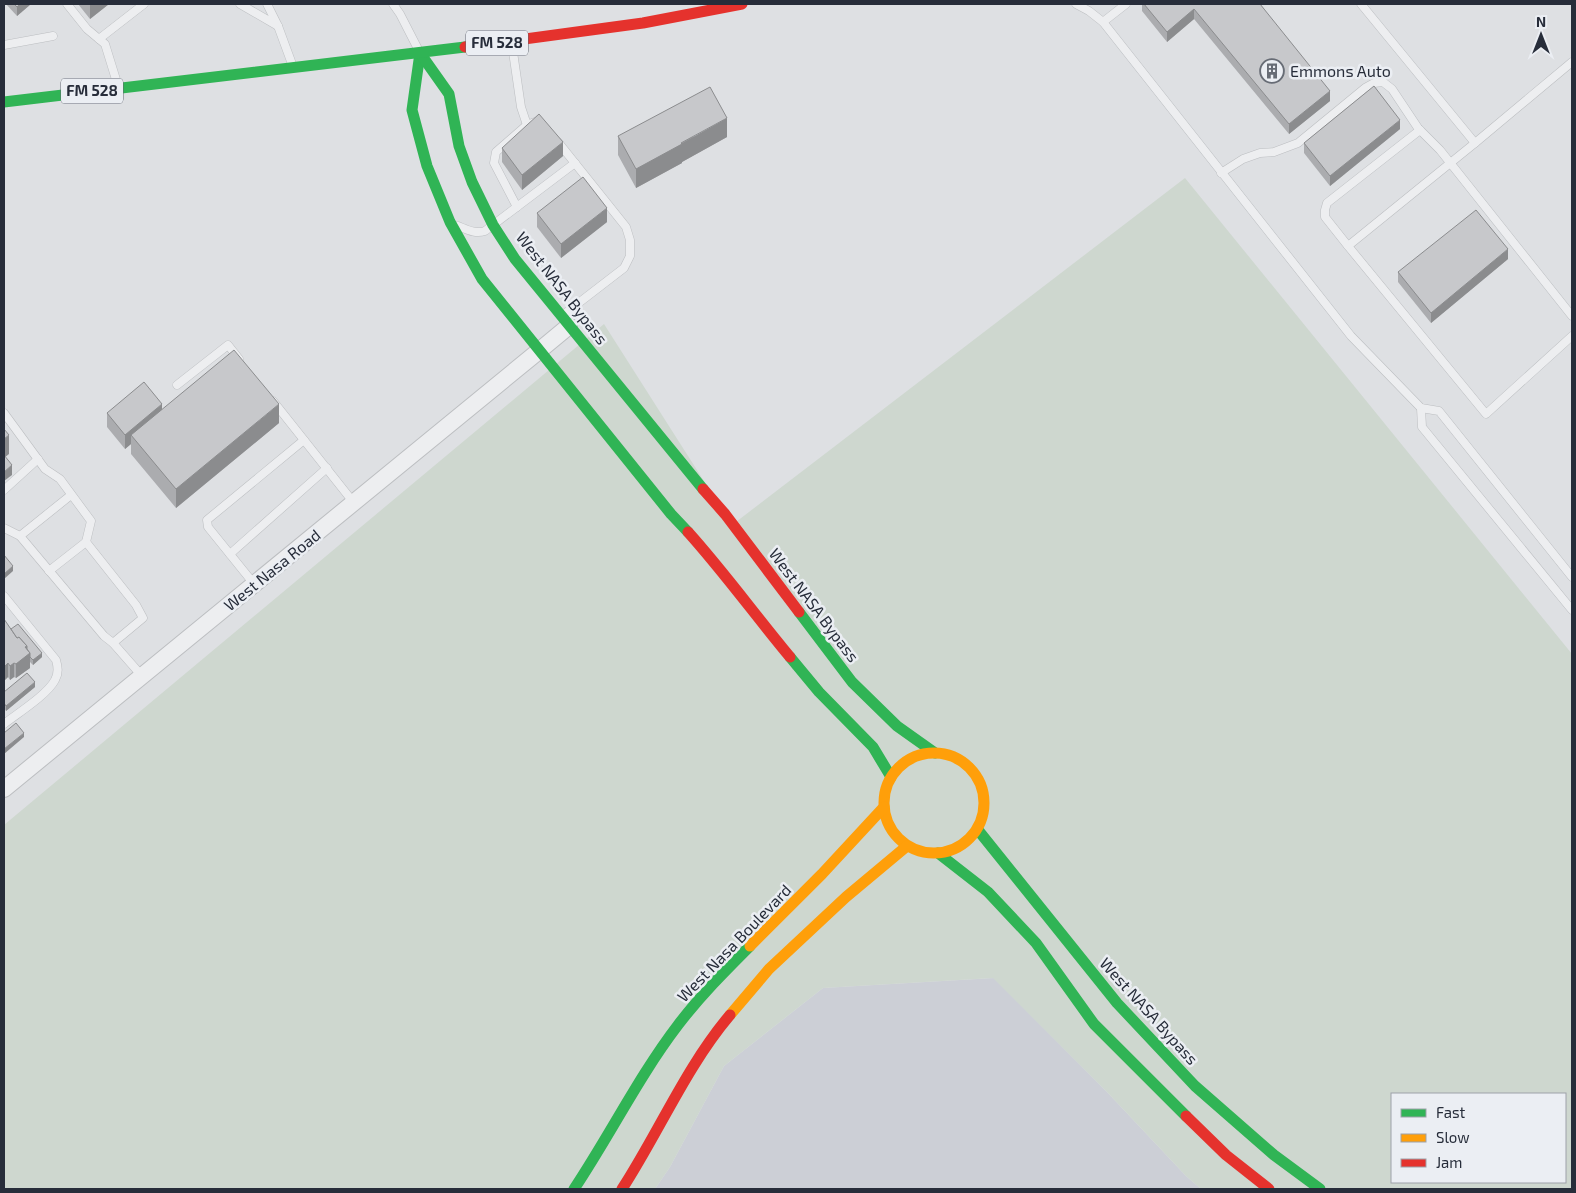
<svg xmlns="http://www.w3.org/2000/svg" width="1576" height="1193" viewBox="0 0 1576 1193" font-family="'Exo 2',sans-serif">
<rect width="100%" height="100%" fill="#dee0e3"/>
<path fill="#cccfd6" d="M994,978L1107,1092L1186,1176L1201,1189H655L670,1167L724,1066L823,988Z"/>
<path fill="#ced7cf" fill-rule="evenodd" d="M1185,178L1572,654V1189H1201L1186,1176L1107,1092L993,978L823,988L724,1066L670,1167L655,1189H4V825L604,324L732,525ZM1392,1094H1565V1182H1392Z"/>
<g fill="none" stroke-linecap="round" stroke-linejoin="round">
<g stroke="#bcbec1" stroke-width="9">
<g id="lane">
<path d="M67,4L87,29L105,44L118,86"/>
<path d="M240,4L278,26"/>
<path d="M267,4L278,26L292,64"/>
<path d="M393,4L400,14L418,49"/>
<path d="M1076,4L1089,11L1103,22"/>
<path d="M1126,4L1103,22L1351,336L1421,408L1439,411L1572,577"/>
<path d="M1361,4L1475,143L1348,246L1486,414L1572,336"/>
<path d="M99,39L144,4"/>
<path d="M4,45L53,36"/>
<path d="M512,45L521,107L527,125L535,122"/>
<path d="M558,142L626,227L630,240V256L624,268L563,315"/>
<path d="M1475,143L1572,62"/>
<path d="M1221,173L1243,159L1260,153L1274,152L1298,143L1365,88L1374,83L1383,82L1392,89L1418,128L1440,150L1572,316"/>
<path d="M517,207L494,163L496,152L527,125"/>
<path d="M458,226C468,230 475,234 485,231L575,163"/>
<path d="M1348,246L1325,217V210L1327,203L1420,130"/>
<path d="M177,385L228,345L239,359"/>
<path d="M273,401L354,503"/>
<path d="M1421,408L1422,427L1572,610"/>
<path d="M4,413L45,469L60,479L91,521L86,542L49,571"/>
<path d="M4,490L38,459"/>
<path d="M71,495L20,536L104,636L113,643"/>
<path d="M4,528L20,536"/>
<path d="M86,542L136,605L143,618L113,643L142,676"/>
<path d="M230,554L327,468"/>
<path d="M254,584L208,527L207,520L304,440"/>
<path d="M4,596L56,660C58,667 59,673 55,680C47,695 18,713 4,724"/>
</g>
</g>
<g stroke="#bcbec1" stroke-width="18">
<path id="street" d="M4,789L540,350L569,326"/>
</g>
<use href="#lane" stroke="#edeef0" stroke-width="8"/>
<use href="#street" stroke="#edeef0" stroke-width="16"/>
<g stroke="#30b455" stroke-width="11">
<path d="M420,53L412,110L427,166L450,222L482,279L671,514L688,532"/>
<path d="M420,53L449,94L459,146L472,182L493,225L515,259L703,489"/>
<path d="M4,102L465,47"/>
<path d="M799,612L852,682L897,726L935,753"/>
<path d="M790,657L819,692L873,747L891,777"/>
<path d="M978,830L1117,1003L1195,1086L1274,1155L1320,1189"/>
<path d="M938,853L988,892L1036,943L1094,1024L1186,1116"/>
<path d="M574,1189C610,1135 639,1076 678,1025C700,996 725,971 750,946"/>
</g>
<g stroke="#ff9f0a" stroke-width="11">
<circle cx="934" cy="803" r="50"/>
<path d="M750,946L822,874L884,807"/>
<path d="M730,1015L769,969L846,897L907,846"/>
</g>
<g stroke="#e5322d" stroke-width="11">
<path d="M465,47L643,23L742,4"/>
<path d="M703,489L725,514L799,612"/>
<path d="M688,532C724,572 755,615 790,657"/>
<path d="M1186,1116L1226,1155L1269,1189"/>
<path d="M622,1189C659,1132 686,1067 730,1015"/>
</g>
</g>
<g fill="#abacaf">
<path d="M6,4H31L17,16Z"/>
<path d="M78,4H109L90,19Z"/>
<path d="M1142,4H1263L1261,5L1330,101L1289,134L1194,19L1167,42L1142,11Z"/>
<path d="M1400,129L1330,186L1304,153V143Z"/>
<path d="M618,136L727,137L682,162V163L636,188L618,155Z"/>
<path d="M502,148L563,156L522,190L502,162Z"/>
<path d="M537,213L607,222L561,258L537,227Z"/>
<path d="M1508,259L1431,323L1398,282V272Z"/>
<path d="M162,409L279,423L176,508L131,454V444L125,449L107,427V413Z"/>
<path d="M11,629L42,657L33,665L30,662V668L16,678L14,677L10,680L8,677L4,681Z"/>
<path d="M35,687L6,711L4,708V692Z"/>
</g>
<g fill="#8b8c8e">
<path d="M20,4H31L17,16V7Z"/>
<path d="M90,4H109L90,19Z"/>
<path d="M1194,9V19L1167,42V32Z"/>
<path d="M1330,91V101L1289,134V124Z"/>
<path d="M727,118V137L682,162V163L636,188V169Z"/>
<path d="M1400,120V129L1330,186V176Z"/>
<path d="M563,142V156L522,190V175Z"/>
<path d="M607,208V222L561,258V244Z"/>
<path d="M1508,249V259L1431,323V313Z"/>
<path d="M162,404V418L131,435V444L125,449V435Z"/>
<path d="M279,404V423L176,508V489Z"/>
<path d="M9,435V454L4,458V439Z"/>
<path d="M12,465V475L4,481V472Z"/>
<path d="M13,566V571L4,579V574Z"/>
<path d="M27,646L30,653V668L16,678V664L25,647Z"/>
<path d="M42,653V657L33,665V660Z"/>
<path d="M8,663V677L4,681V667Z"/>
<path d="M14,663V677L10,680V666Z"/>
<path d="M35,682V687L6,711V706Z"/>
<path d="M24,733V737L4,754V749Z"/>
</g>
<g fill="#c7c8cb" stroke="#8b8c8e">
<path d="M14,4H20L17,7Z"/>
<path d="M1144,4H1260L1330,91L1289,124L1194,9L1167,32Z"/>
<path d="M1374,86L1400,120L1330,176L1304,143Z"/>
<path d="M710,87L727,118L681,143L682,144L636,169L618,136Z"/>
<path d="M539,114L563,142L522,175L502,148Z"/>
<path d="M583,177L607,208L561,244L537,213Z"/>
<path d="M1476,210L1508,249L1431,313L1398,272Z"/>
<path d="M234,350L279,404L176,489L131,435Z"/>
<path d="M144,382L162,404L125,435L107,413Z"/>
<path d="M4,429L9,435L4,439Z"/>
<path d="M4,455L12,465L4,472Z"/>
<path d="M4,555L13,566L4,574Z"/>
<path d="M4,619L17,638L19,637L27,646L25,647L30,653L16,664L14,663L10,666L8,663L4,667Z"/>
<path d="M18,624L42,653L33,660L30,657V653L27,649V646L19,637L17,638L11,629Z"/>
<path d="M27,673L35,682L6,706L4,703V692Z"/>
<path d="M16,723L24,733L4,749V733Z"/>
</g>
<defs>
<g id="building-ring" transform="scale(1.25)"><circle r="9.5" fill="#ebeef3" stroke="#676c75" stroke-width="1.5"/><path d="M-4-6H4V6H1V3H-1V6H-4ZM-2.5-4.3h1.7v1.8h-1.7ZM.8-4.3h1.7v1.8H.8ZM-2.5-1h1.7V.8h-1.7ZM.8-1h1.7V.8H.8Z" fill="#676c75"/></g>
</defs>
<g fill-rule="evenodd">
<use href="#building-ring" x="1272" y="71"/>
</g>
<g text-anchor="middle" stroke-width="5" stroke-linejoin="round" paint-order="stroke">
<g fill="#ebeef3" stroke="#626772" stroke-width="1">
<rect x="466" y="30.5" width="62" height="25" rx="4"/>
<rect x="61" y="78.5" width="62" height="25" rx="4"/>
</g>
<g font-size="15" font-weight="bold" fill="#272d3a">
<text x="497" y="48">FM 528</text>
<text x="92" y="96">FM 528</text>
</g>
<g font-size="16" fill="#272d3a" stroke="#ebeef3" text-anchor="start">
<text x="1290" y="77">Emmons Auto</text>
</g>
<g font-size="16" fill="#272d3a" stroke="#ebeef3">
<text transform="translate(562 288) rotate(52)" y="6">West NASA Bypass</text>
<text transform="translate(272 570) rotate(-39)" y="6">West Nasa Road</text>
<text transform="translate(814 605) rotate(53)" y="6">West NASA Bypass</text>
<text transform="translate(734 943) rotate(-46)" y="6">West Nasa Boulevard</text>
<text transform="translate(1149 1011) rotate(48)" y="6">West NASA Bypass</text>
</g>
</g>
<rect width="1576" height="1193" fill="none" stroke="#272d3a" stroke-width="10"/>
<rect x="1391" y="1093" width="175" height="90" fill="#ebeef3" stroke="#9da1a9"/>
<rect x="1401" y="1109" width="25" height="8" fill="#30b455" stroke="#9da1a9"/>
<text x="1436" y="1118" font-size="15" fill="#272d3a">Fast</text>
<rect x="1401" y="1134" width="25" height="8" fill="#ff9f0a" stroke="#9da1a9"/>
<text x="1436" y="1143" font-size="15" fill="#272d3a">Slow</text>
<rect x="1401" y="1159" width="25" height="8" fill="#e5322d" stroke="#9da1a9"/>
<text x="1436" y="1168" font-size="15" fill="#272d3a">Jam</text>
<g transform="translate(1541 35)" stroke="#ebeef3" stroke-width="4" paint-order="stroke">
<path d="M0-4L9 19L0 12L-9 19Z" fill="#272d3a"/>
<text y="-8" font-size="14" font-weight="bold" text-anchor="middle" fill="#272d3a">N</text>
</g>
</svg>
